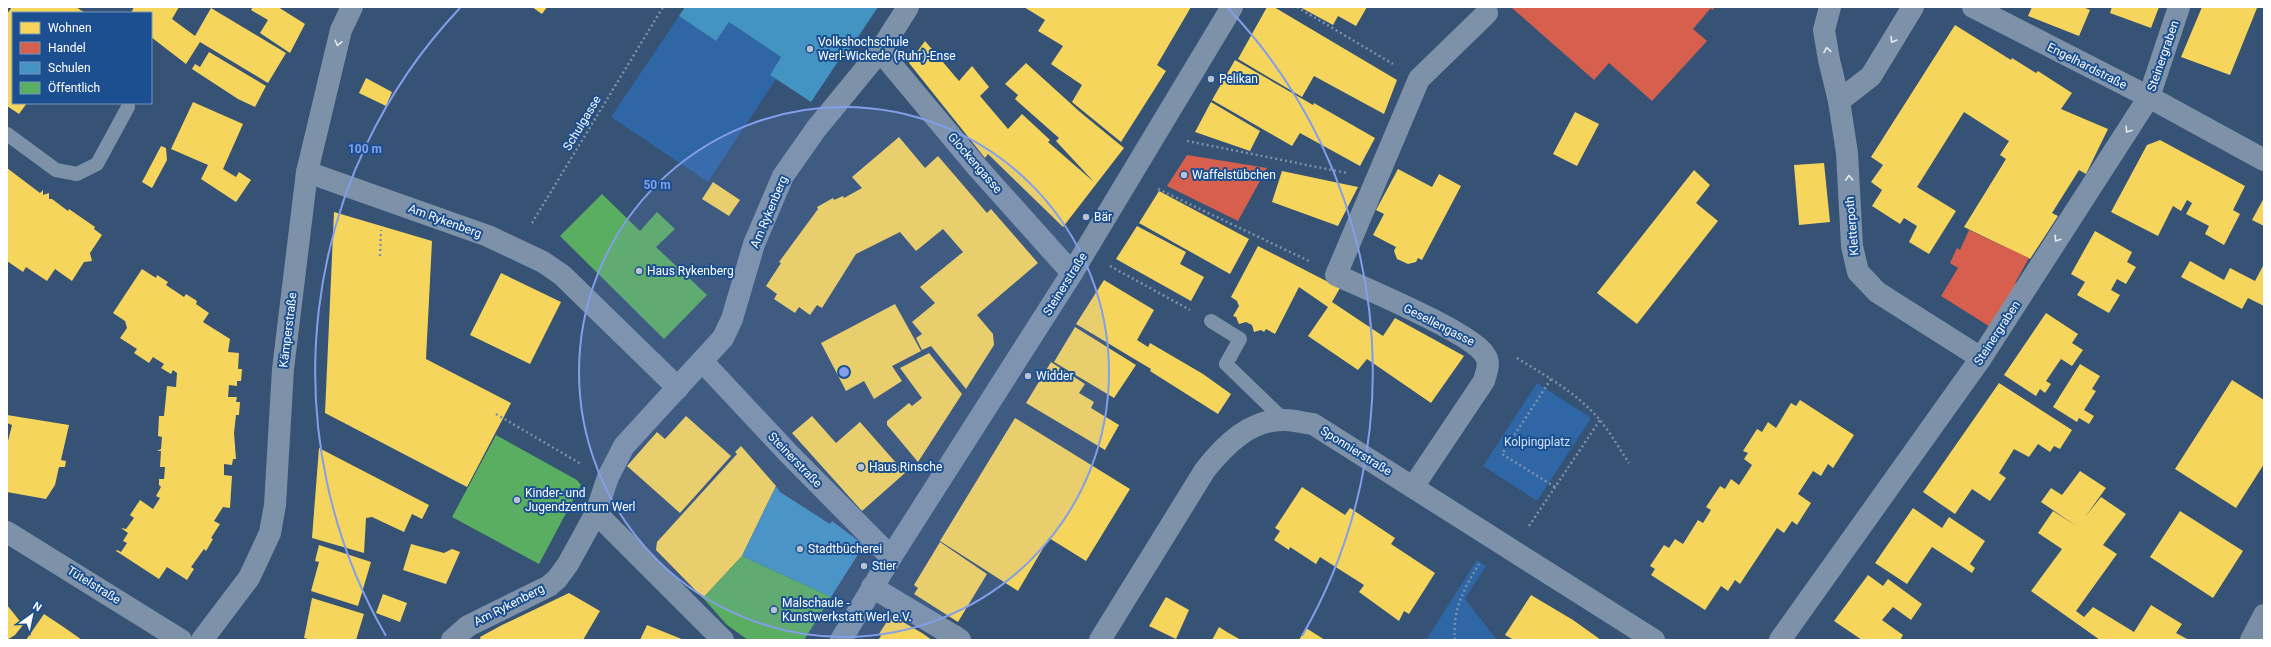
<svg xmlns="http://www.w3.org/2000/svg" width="2271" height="647" viewBox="0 0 2271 647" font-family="Roboto,sans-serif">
<rect width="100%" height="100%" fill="#365274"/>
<g fill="#2f66a5">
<path d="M679,16L716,41L729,22L781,57L770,75L776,79L708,182L611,117Z"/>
<path d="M1537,383L1591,418L1537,501L1483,466Z"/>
<path d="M1477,560L1486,566L1465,599L1497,640H1426Z"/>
</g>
<g fill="#f6d55c">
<path d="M12,7H76L85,13H13V103H27L19,114L7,106V14Z"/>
<path d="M134,7H179L172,19L195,36L211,8L286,53L268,83L200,42L186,64L151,37V13H131Z"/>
<path d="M253,7H278L305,24L290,53L260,33L268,20L251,10Z"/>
<path d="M532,7H547L542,14Z"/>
<path d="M1024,7H1191L1157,65L1166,71L1121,142L1072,102L1082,85L1051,64L1063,46L1038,31L1045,20Z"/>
<path d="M1267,7H1274L1397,80L1384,114L1314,76L1302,97L1238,59Z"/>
<path d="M1300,7H1367L1356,26L1338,16L1333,25Z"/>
<path d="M2032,7H2083L2090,10L2079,36L2028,16Z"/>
<path d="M2112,7H2159L2151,28L2110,13Z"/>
<path d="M2202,7L2257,8L2230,75L2181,57Z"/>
<path d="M1955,25L2011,60L2012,58L2036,73L2038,71L2072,93L2061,109L2108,129L2086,174L2079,170L2052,213L2058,216L2030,259L1964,227L2006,159L2000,155L2009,141L1964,112L1917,187L1956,211L1929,254L1909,242L1917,226L1904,218L1900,224L1872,206L1882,190L1871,182L1883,165L1871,157Z"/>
<path d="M925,41L959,81L972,66L989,87L980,96L1008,129L1022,114L1050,140L1048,142L1094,182L1056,141L1059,138L1015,99L1018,95L1005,84L1026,63L1080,112L1124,148L1063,227L988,154L985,158L909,63Z"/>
<path d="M209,52L266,86L255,107L238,99L192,69L195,64L200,67Z"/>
<path d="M1235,60L1313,105L1314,103L1375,138L1360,166L1300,133L1292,146L1212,100Z"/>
<path d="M366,78L392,92L386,106L359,93Z"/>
<path d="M193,102L243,124L223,169L236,177L239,172L251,180L236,202L201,179L208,165L171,149Z"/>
<path d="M1211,102L1260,131L1250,151L1195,132Z"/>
<path d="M1575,112L1599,124L1577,166L1553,154Z"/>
<path d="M899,137L925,168L938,156L987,213L991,209L1038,263L977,315L993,334L994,345L966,389L931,346L922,350L916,338L922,334L912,322L935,303L920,287L963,252L943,229L916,251L900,232L856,254L822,308L817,305L810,315L799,307L795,313L774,299L777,294L766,286L781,263L779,262L818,209L817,207L833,198L834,200L843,196L844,198L862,188L852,177Z"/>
<path d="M2160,140L2245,186L2233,210L2240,214L2224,245L2205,234L2209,226L2186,214L2192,203L2187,200L2181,211L2173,206L2158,236L2111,212L2147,145Z"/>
<path d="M161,146L166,148L167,160L152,188L142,182Z"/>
<path d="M1824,163L1830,222L1799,225L1794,165Z"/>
<path d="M7,168L40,193L43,190V195L49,193V199H52L68,211L69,209L95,227L94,229L102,235L90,253L92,261L84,262L72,281L55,269L47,281L26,267L23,272L7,261Z"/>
<path d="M1398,169L1432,187L1439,174L1461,186L1422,260L1418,258L1416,262L1408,264L1397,259L1394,251L1396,247L1373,235L1384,214L1376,210Z"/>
<path d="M1694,170L1710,185L1696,203L1718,221L1637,324L1597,293Z"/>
<path d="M1282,171L1358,187L1338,226L1272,202Z"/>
<path d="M713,182L740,200L729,216L702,199Z"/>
<path d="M1159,191L1249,239L1230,274L1139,223Z"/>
<path d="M2264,198V226L2252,220Z"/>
<path d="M334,212L432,241L426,359L511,403L467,487L325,413Z"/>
<path d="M1137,226L1186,252L1180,264L1204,277L1191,301L1116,259Z"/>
<path d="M2095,231L2132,252L2127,262L2136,267L2126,284L2117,279L2111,290L2120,295L2109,313L2077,295L2085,282L2071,274Z"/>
<path d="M1258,246L1340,288L1332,302L1383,336L1395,318L1464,356L1431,403L1367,359L1358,370L1308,336L1328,307L1299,287L1275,334L1266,329L1264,332L1261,330L1254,332L1252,325L1246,322L1239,324L1236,317L1233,316L1239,306L1237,301L1231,297Z"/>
<path d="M2190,261L2224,280L2230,268L2255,281L2264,264V306L2248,298L2242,309L2181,277Z"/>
<path d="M142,269L156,278L157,275L168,282L166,285L184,297L186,294L197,301L196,304L209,313L203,322L230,339L228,352L239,353L238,369H242L241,381H237V386L229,385L228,397H237L236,402H240L239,415H236L234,433L236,459H233L232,465L224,464V475L232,476L230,508L223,507L214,521L220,524L211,538L213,539L206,551L204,549L191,567L194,569L187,580L167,567L159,579L116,551L117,550L121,552L127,543L123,541L128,533L121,528L126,529L134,518L130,515L140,500L153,509L160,498L156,496L161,487L159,485V479H164L165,467H160L161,451H157L161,449L162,437L158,436L159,416H164L167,386L176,387L177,373L173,370L171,374L161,368L164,364L153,357L149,363L134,353L137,349L120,338L127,328L125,321L113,313Z"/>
<path d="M501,273L561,302L530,364L470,335Z"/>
<path d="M1104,280L1154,310L1137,340L1148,347L1150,343L1203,374L1231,394L1218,414L1150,371L1151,369L1076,324Z"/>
<path d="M895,304L921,351L892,366L902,381L874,399L864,381L846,391L821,343Z"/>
<path d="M2046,313L2078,334L2072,343L2083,350L2072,366L2061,359L2046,381L2051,384L2045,393L2040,389L2036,396L2004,375Z"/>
<path d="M1075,327L1136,365L1114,398L1054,362Z"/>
<path d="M929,353L962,394L918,462L887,425V421L909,403L912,406L922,398L900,368Z"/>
<path d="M1051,362L1085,384L1079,393L1094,402L1091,408L1119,425L1105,450L1026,403Z"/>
<path d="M2080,364L2100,376L2092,389L2096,391L2084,410L2094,416L2089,424L2079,418L2077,422L2053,407Z"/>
<path d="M2232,380L2264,400V464L2236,508L2175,469Z"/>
<path d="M1999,383L2072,430L2060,449L2054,446L2050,452L2038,444L2029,457L2014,449L1999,473L2006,478L1990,501L1972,489L1955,514L1923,492Z"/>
<path d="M1800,400L1854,435L1833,468L1828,464L1821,476L1813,471L1798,494L1811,503L1797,525L1792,521L1784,533L1777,528L1740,584L1735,580L1728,591L1721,586L1705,610L1651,575L1655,569L1650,566L1664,545L1669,548L1675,539L1683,544L1698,520L1703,523L1711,510L1706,507L1720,486L1725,489L1731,479L1739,485L1752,465L1744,459L1748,453L1743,451L1757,429L1762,432L1768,422L1776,428L1791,403L1796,406Z"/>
<path d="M7,415L69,425L61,460L66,461L65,467H59L55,485L46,499L7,492V445L12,425L7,423Z"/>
<path d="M686,416L731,456L680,513L627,466L657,432L665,439Z"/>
<path d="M812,416L836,443L860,422L905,473L862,511L792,433Z"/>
<path d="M1015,418L1130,489L1086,561L1049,538L1018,591L940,541Z"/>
<path d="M741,446L776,486L742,556L703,598L656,550L657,542L737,454L735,452Z"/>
<path d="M319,448L429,505L422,519L412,514L404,532L372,517L366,518L364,553L312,538Z"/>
<path d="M2080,471L2106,488L2085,517L2101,497L2126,514L2103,545L2117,554L2076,611L2084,617L2093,607L2134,632L2151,605L2182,624L2176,633L2189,640H2100L2031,591L2062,549L2038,533L2053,511L2078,527L2041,502L2051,488L2062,495Z"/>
<path d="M1302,487L1345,515L1350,508L1395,538L1391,544L1435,573L1409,614L1404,611L1399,621L1359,592L1364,585L1320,557L1316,564L1290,547L1289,550L1274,540L1280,531L1275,528Z"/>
<path d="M1913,508L1942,528L1949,517L1985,541L1970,564L1975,568L1972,573L1932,547L1907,584L1875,563Z"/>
<path d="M2180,511L2243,551L2213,598L2150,557Z"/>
<path d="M940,542L987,574L958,622L914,594L918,588L914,585Z"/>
<path d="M411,544L444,553L452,549L460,552L446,584L403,570Z"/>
<path d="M319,545L371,562L358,606L311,591L319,562L315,561Z"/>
<path d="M1868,575L1883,586L1888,579L1922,604L1911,620L1893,607L1882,620L1903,635L1900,640H1862L1834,621Z"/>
<path d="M569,593L600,611L583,640H481L480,637L502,625Z"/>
<path d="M383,594L407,603L400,622L376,613Z"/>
<path d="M1531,595L1573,620L1601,640H1514L1505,635Z"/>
<path d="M1166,597L1189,610L1176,639L1149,626Z"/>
<path d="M312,598L364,614L356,640H312L304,638Z"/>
<path d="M7,605L23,625L15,635L7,640Z"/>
<path d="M44,614L65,628L82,640H26Z"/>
<path d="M891,615L922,633L932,640H878L881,636L879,634Z"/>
<path d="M647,625L684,640H640Z"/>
<path d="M1219,627L1227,632L1241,640H1212Z"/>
<path d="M1306,628L1325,640H1299Z"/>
</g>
<g fill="#d6604d">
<path d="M1511,7H1715L1712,10L1711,8L1693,29L1707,41L1652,101L1609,63L1594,80Z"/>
<path d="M1187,155L1267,168L1238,221L1167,186Z"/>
<path d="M1969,230L2029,258L2015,283L2019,285L1992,328L1941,296L1958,268L1950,263L1957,248L1960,250Z"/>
</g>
<g fill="#4393c3">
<path d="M685,7H878L844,58L841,57L811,102L770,75L781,57L729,22L716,41L679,16Z"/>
<path d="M776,486L780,492L830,524L832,521L864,545L831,597L742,556Z"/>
</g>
<g fill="#5aae61">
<path d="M602,194L640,231L657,212L675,229L656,247L707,295L664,339L560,236Z"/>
<path d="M496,435L577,480L581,485L539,564L452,517Z"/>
<path d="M742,556L831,597L804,640H748L727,625L703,598Z"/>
</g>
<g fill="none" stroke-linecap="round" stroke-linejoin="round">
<g stroke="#7d92a8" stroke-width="2.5" stroke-dasharray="2 3" stroke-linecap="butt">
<path d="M1297,7L1393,64"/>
<path d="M1187,141L1347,173"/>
<path d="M1158,189L1309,261"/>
<path d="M532,223L663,7"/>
<path d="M380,256L381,230"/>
<path d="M1110,266L1190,310"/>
<path d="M1517,358C1546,376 1577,393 1599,419C1610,432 1619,448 1629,463"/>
<path d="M1551,379L1502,454L1555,487"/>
<path d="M496,414L581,464"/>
<path d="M1529,526L1600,420"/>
<path d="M1455,640C1452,610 1464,589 1479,564"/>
</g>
<g stroke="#7d92a8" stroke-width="14">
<path d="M7,134L56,170L77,174L97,164L128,107"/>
<path d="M1211,321L1240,339L1226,364L1284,420"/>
</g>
<g stroke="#7d92a8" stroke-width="22">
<path d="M977,167L1072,273"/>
<path d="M702,361L790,455L891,557"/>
<path d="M596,513L723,640"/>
<path d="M872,587L954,636"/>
<path d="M841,640L891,557L1072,273L1232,7"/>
</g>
<g stroke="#7d92a8" stroke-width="22">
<path d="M1830,7L1824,30L1829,60L1839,101L1847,153L1852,246L1858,272L1877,292L1981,358"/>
<path d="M1973,7L2149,97L2264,160"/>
<path d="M880,51L977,167"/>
<path d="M1839,101L1871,76L1913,7"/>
<path d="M307,172L488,236L543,262L562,275L678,388"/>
<path d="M1413,487L1484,381C1486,373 1491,363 1485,355C1471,332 1366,289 1336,275L1419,79L1487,13"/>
<path d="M7,532L181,640"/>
<path d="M954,636L960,640"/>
<path d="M202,640L249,578L270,533L275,505L283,369L307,172L341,30L352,7"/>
<path d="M452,640L468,626L549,586L557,579L568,564L596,513L608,477L624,446L723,338L732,319L754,244L783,176L816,129L880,51L908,7"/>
<path d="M1100,640L1205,470C1225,445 1250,419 1285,420C1294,420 1304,423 1313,424L1654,640"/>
<path d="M1780,640L1981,358L2149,97L2179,7"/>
</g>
<path stroke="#798da4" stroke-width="22" d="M2251,640L2264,615"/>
</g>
<defs><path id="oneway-chevron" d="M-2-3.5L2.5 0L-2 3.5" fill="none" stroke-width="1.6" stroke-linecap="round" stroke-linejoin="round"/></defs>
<g stroke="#e5e9ee">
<use href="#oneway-chevron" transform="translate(1893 40) rotate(121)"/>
<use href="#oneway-chevron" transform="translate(338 43) rotate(103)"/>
<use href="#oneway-chevron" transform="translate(1827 50) rotate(-99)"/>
<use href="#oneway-chevron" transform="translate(2128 130) rotate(123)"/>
<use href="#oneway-chevron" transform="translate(1849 178) rotate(-93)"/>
<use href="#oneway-chevron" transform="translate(2057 239) rotate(123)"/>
</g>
<circle cx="844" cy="372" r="265" fill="#839eea" fill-opacity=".12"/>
<g fill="none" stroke="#839eea" stroke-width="2">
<circle cx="844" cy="372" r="265"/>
<path d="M386 636A529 529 0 0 1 460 8M1228 8A529 529 0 0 1 1302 636"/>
</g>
<g fill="#b9c2ce" stroke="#1b4f8f" stroke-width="1.5">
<circle cx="810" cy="49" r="4"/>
<circle cx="1211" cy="79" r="4"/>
<circle cx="1184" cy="175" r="4"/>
<circle cx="1086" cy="217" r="4"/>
<circle cx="639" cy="271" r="4"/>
<circle cx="1028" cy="376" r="4"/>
<circle cx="861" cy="467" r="4"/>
<circle cx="517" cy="500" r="4"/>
<circle cx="800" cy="549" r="4"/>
<circle cx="864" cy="566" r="4"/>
<circle cx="774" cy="610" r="4"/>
</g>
<g text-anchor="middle" stroke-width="4" stroke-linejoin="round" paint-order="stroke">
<g font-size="12" fill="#fff" stroke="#1b4f8f" text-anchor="start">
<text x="818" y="46">Volkshochschule<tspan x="818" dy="14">Werl-Wickede (Ruhr)-Ense</tspan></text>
<text x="1219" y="83">Pelikan</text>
<text x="1192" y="179">Waffelstübchen</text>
<text x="1094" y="221">Bär</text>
<text x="647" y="275">Haus Rykenberg</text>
<text x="1036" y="380">Widder</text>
<text x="869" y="471">Haus Rinsche</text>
<text x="525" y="497">Kinder- und<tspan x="525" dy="14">Jugendzentrum Werl</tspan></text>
<text x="808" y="553">Stadtbücherei</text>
<text x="872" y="570">Stier</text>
<text x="782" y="607">Malschaule -<tspan x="782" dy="14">Kunstwerkstatt Werl e.V.</tspan></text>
</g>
<g font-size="12" fill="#fff" stroke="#1b4f8f">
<text transform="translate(2163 56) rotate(-71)" y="4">Steinergraben</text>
<text transform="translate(2087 66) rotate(27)" y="4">Engelhardstraße</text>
<text transform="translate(582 123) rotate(-59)" y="4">Schulgasse</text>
<text transform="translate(975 163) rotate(49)" y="4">Glockengasse</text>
<text transform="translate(769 212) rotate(-67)" y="4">Am Rykenberg</text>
<text transform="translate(445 221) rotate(20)" y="4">Am Rykenberg</text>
<text transform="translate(1852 226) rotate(-95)" y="4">Kletterpoth</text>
<text transform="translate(1065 284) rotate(-58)" y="4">Steinerstraße</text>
<text transform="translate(1439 325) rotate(27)" y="4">Gesellengasse</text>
<text transform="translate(288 330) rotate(-83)" y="4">Kämperstraße</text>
<text transform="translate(1997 333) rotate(-57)" y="4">Steinergraben</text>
<text transform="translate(1356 451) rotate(32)" y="4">Sponnierstraße</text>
<text transform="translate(795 460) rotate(46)" y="4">Steinerstraße</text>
<text transform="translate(94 585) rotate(32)" y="4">Tütelstraße</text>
<text transform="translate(509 605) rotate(-27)" y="4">Am Rykenberg</text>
</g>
<g font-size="12" fill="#cfe3fa" stroke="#1b4f8f">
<text x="1537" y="446">Kolpingplatz</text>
</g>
</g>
<circle cx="844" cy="372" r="6" fill="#839eea" stroke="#1b4f8f" stroke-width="2"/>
<g font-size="12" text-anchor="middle" font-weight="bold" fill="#839eea" stroke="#1b4f8f" stroke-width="4" stroke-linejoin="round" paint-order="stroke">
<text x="365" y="153">100 m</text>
<text x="657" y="189">50 m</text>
</g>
<rect width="2271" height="647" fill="none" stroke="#ffffff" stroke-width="16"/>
<rect x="12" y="12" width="140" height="92" fill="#1b4f8f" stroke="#7695bc"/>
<rect x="20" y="22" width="20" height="12" fill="#f6d55c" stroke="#7695bc"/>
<text x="48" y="32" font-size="12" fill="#ffffff">Wohnen</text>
<rect x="20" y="42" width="20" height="12" fill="#d6604d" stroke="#7695bc"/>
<text x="48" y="52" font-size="12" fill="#ffffff">Handel</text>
<rect x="20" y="62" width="20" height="12" fill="#4393c3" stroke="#7695bc"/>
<text x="48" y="72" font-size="12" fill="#ffffff">Schulen</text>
<rect x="20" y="82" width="20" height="12" fill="#5aae61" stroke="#7695bc"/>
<text x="48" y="92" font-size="12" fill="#ffffff">Öffentlich</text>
<g transform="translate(32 615) rotate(33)" stroke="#1b4f8f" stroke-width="3" paint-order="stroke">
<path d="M0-3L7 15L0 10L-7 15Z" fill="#ffffff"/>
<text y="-6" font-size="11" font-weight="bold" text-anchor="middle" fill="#ffffff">N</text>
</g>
</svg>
